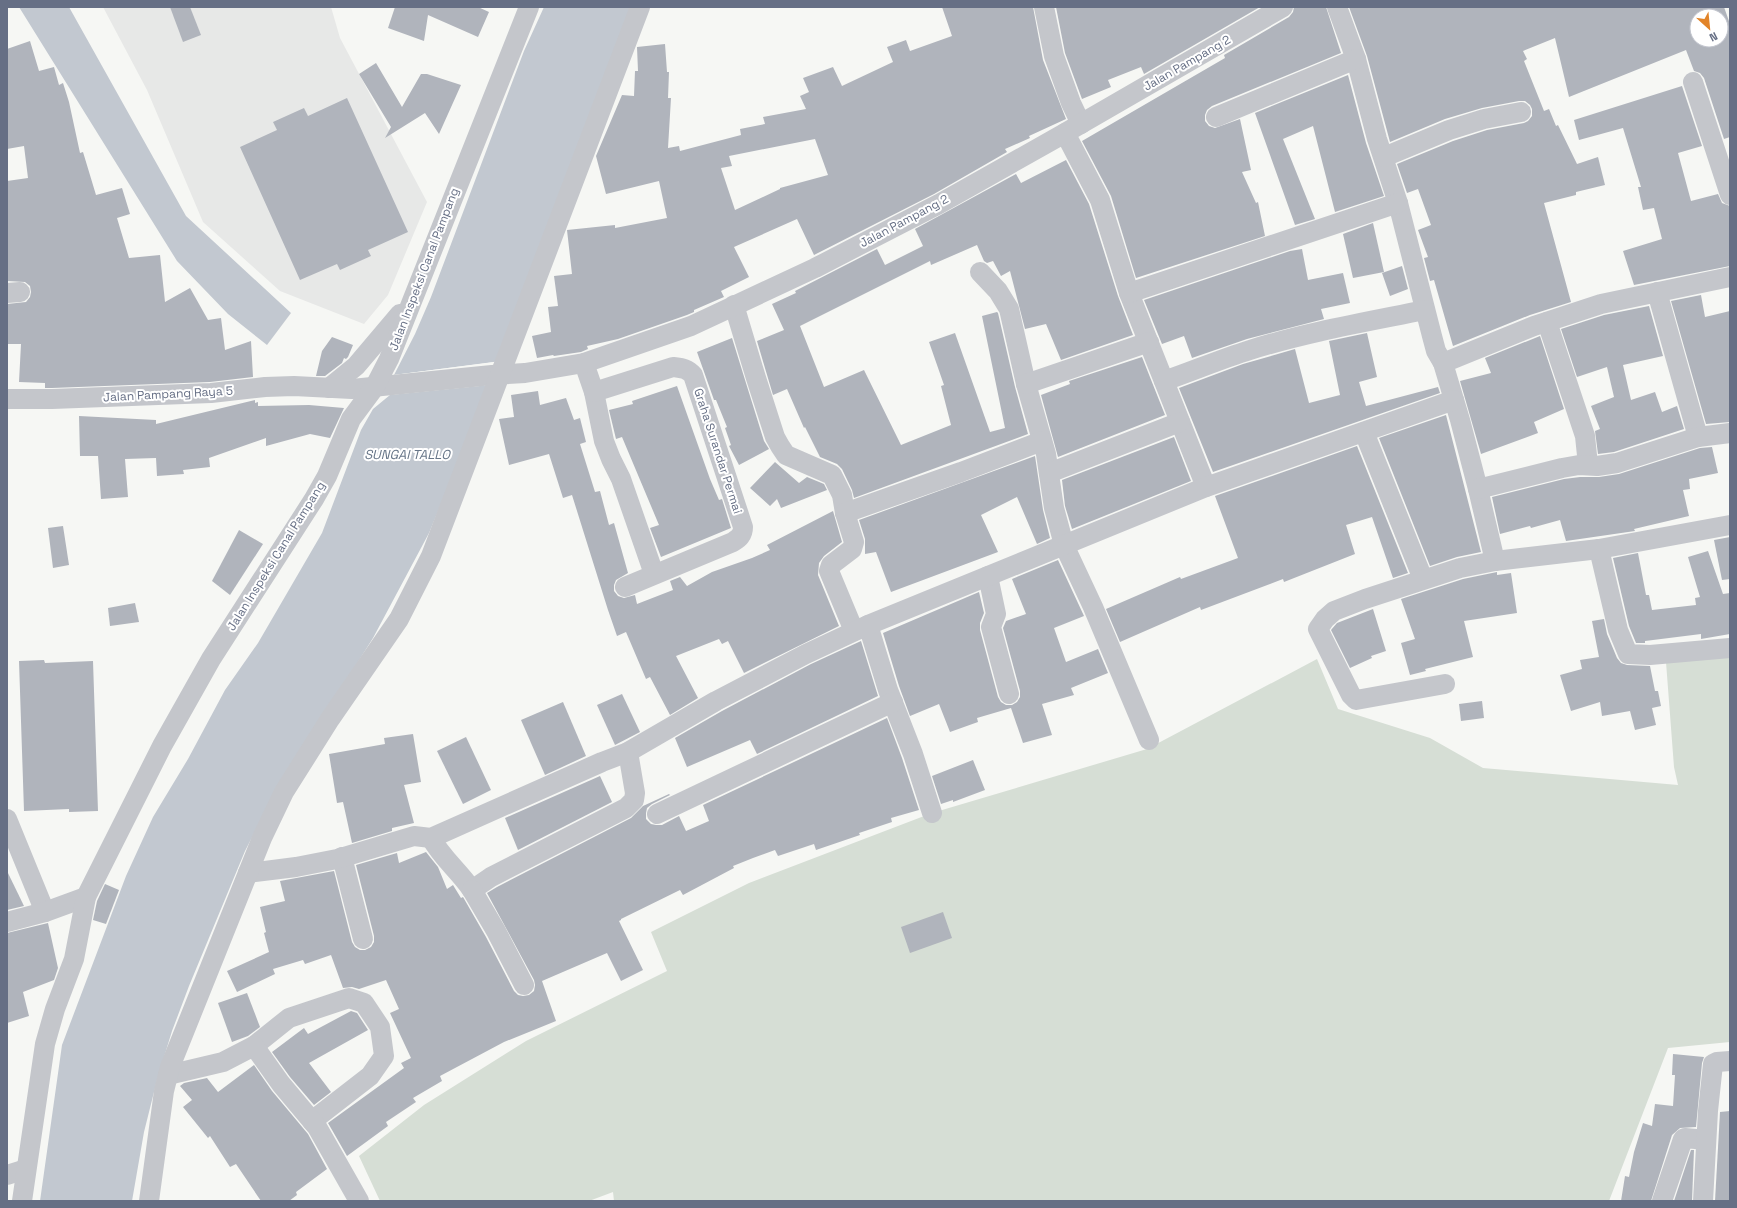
<svg xmlns="http://www.w3.org/2000/svg" width="1737" height="1208" viewBox="0 0 1737 1208" font-family="'Space Grotesk',sans-serif">
<rect width="100%" height="100%" fill="#f6f7f4"/>
<path fill="#e7e8e7" d="M103,7H331L340,38L427,202L388,295L364,324L280,291L203,222L147,90Z"/>
<path fill="#d6ded5" d="M1730,656V1042L1668,1048L1609,1201H614L613,1192L589,1201H380L359,1156L424,1105L526,1041L667,971L651,932L749,883L932,813L1147,749L1317,659L1338,709L1430,738L1483,768L1678,785L1674,767L1666,662Z"/>
<g fill="#c2c8d0">
<path d="M19,7H69L186,216L291,313L267,345L228,314L177,261Z"/>
<path d="M544,7H636L501,361L394,375L415,334L431,297L524,51Z"/>
<path d="M490,385L429,533L373,638L271,800L245,851L189,986L172,1031L157,1080L144,1132L132,1201H40L62,1045L126,876L153,817L188,759L225,690L258,643L322,533L361,430L373,409L390,395Z"/>
</g>
<path fill="#f6f7f4" d="M503,361L501,363L394,377L393,375Z"/>
<g fill="#b0b4bc" fill-rule="evenodd">
<path d="M170,7H190L201,35L183,42Z"/>
<path d="M395,7H478L489,12L478,37L428,15L424,41L388,28Z"/>
<path d="M942,7H1033L1043,60L1066,119L1029,136L1030,138L1005,149L1007,152L934,194L814,255L797,219L734,247L749,277L721,291L724,297L694,310V312L687,315L618,339L587,346L588,349L581,352L554,356L553,355L537,358L532,336L551,332L548,307L558,306L554,276L572,274L567,230L615,225V228L667,218L659,181L606,194L596,156L622,95L634,96L635,71H638L637,47L665,44L667,72H669L668,98H671L668,148L679,146L680,151L741,135L740,129L765,124L763,117L806,109L800,96L809,92L803,78L833,67L842,86L893,62L887,47L906,40L910,51L952,36ZM815,139L828,175L780,188V189L735,210L721,168L732,166L729,156Z"/>
<path d="M1056,7H1260L1144,74L1141,67L1108,80L1111,87L1082,99L1065,53Z"/>
<path d="M1294,7H1326L1341,53L1212,106L1207,110L1205,115V121L1209,126L1215,128L1240,119L1251,170L1242,172L1256,203L1258,202L1265,236L1136,278L1111,196L1082,141L1225,58L1224,55L1289,17L1293,12Z"/>
<path d="M1349,7H1724L1730,24V137L1724,139L1704,78L1700,73L1694,71L1686,50L1569,97L1555,38L1523,51L1527,59L1524,61L1544,111L1549,109L1556,126L1558,125L1577,164L1598,157L1605,185L1576,192V195L1544,203L1571,302L1530,315L1453,346L1434,280L1430,281L1424,258L1428,257L1418,230L1431,225L1418,189L1407,193L1397,164L1453,141L1487,130L1524,123L1528,121L1532,116V109L1530,105L1525,101H1519L1482,108L1445,119L1390,142L1367,56ZM1697,16H1721V40H1697Z"/>
<path d="M30,41L39,71L54,67L59,85L63,83L69,102L80,153L83,152L96,195L122,188L130,214L117,218L129,258L160,255L165,302L190,288L208,320L221,318L225,350L251,341L253,377L210,382L52,388H45V383L19,382L21,344H7V304L26,302L30,297L31,292L30,286L25,282L7,281V181L28,178L24,146L7,149V49Z"/>
<path d="M376,63L402,107L421,74H427L461,85L439,134L425,113L385,138L391,127L359,74Z"/>
<path d="M1348,75L1366,143L1384,196L1335,212L1313,126L1283,139L1315,219L1295,225L1255,113Z"/>
<path d="M1682,86L1702,146L1678,153L1691,201L1718,194L1722,203L1730,206V266L1634,285L1623,251L1662,239L1654,208L1643,210L1638,187H1641L1623,128L1579,140L1574,120Z"/>
<path d="M347,98L408,232L368,250L371,256L340,270L337,264L300,280L240,147L277,130L273,122L304,108L308,116Z"/>
<path d="M1066,160L1089,204L1118,296L1133,335L1061,360L1046,324L1025,329L1010,271L1001,276L993,261L987,263L984,261L977,245L931,265L930,261L800,326L824,387L864,370L901,445L951,425L941,386L944,385L929,342L955,333L990,432L1005,428L982,316L997,312L998,313L1015,387L1028,434L854,498L852,490L842,469L837,464L820,457L805,427L804,428L787,389L773,395L757,341L784,330L772,304L796,293L795,291L877,249L885,265L923,246L915,229L1016,174L1021,183Z"/>
<path d="M1373,223L1384,272L1353,278L1343,234Z"/>
<path d="M1302,249L1308,280L1343,273L1350,303L1321,309L1324,319L1247,339L1192,358L1184,336L1162,344L1144,300L1290,251Z"/>
<path d="M1402,266L1408,289L1390,296L1382,273Z"/>
<path d="M1701,295L1705,317L1730,311V422L1706,424L1671,301Z"/>
<path d="M1649,306L1663,356L1623,365L1631,400L1655,392L1662,412L1677,406L1684,429L1614,452L1598,454L1595,431L1600,429L1591,406L1614,397L1607,367L1577,377L1561,329L1604,315Z"/>
<path d="M1367,333L1377,377L1359,382L1366,406L1438,387L1440,393L1213,472L1179,388L1243,364L1295,349L1309,403L1340,395L1329,341Z"/>
<path d="M1540,336L1564,409L1534,422L1538,433L1481,454L1460,381L1491,373L1485,358Z"/>
<path d="M332,337L353,345L348,357L346,359L344,358L342,363L325,376H316L322,351Z"/>
<path d="M732,338L764,441L769,449L739,465L729,446L731,445L725,428L727,427L716,400H714L697,352Z"/>
<path d="M1142,357L1165,415L1058,457L1041,395L1070,384L1069,381Z"/>
<path d="M677,386L710,479L719,500L722,499L731,528L661,557L650,528L659,525L622,437L616,439L609,410L633,404L632,401Z"/>
<path d="M538,391L540,405L566,398L574,420L580,418L586,442L580,444L595,492L600,491L609,525L614,523L628,573L616,580L614,585V591L618,596L624,598L635,595L637,604L673,590L670,581L680,577L687,586L712,572L752,558L770,550L767,545L833,511L842,542L824,556L819,563L818,575L839,626L744,673L728,641L722,644L719,639L676,656L698,698L670,715L650,677L646,679L626,632L617,636L608,610L572,495L563,498L549,454L509,465L499,419L514,417L511,395Z"/>
<path d="M255,400V403L258,402V406L309,405L344,408L330,438L310,434L266,446V438L209,458L210,467L183,470L184,474L157,476L156,458L125,459L128,497L101,499L98,456H80L79,416L156,420V424Z"/>
<path d="M1446,415L1481,552L1457,557L1430,566L1379,438Z"/>
<path d="M1174,437L1191,481L1072,529L1065,506L1062,480Z"/>
<path d="M1357,446L1408,573L1393,578L1372,517L1346,525L1355,554L1284,582L1283,579L1201,610L1200,607L1120,642L1106,609L1180,577L1181,579L1238,558L1215,496Z"/>
<path d="M1712,447L1718,473L1689,479L1690,489L1683,490L1689,516L1634,529L1635,531L1566,541L1560,520L1531,528L1530,526L1500,534L1492,497L1564,479L1580,477H1599L1619,474L1700,448Z"/>
<path d="M1035,456L1043,510L1050,538L1037,544L1017,497L981,515L998,552L891,592L876,552L865,554V539L859,520Z"/>
<path d="M775,462L799,483L807,477L824,484L827,490L781,508L777,499L770,506L750,488Z"/>
<path d="M63,526L69,565L53,568L48,528Z"/>
<path d="M239,530L263,544L230,595L212,581Z"/>
<path d="M1730,537V579L1722,580L1714,540Z"/>
<path d="M1708,551L1723,594L1730,593V634L1701,639V634L1645,641V643H1636L1629,626L1613,558L1638,553L1646,595H1649L1652,610L1696,605L1695,598L1700,597L1688,557Z"/>
<path d="M1058,560L1084,616L1054,628L1066,662L1098,649L1108,673L1071,688L1074,695L1042,704L1052,735L1023,743L1011,708L977,718L978,722L950,732L939,704L910,716L899,686L883,633L979,592L984,613L980,623V630L998,697L1001,702L1006,705H1012L1017,702L1020,697V691L1003,628L1006,621L1026,614L1012,579Z"/>
<path d="M1497,572V575L1511,573L1517,613L1464,621L1473,657L1425,669L1426,671L1410,675L1401,643L1415,639L1401,599L1463,579Z"/>
<path d="M135,603L139,622L110,626L108,608Z"/>
<path d="M1373,609L1386,651L1371,656L1372,658L1350,668L1331,630L1337,623Z"/>
<path d="M1604,619L1607,634L1617,658L1621,663L1627,665L1650,666L1655,691H1658L1661,706L1652,708L1656,725L1635,730L1630,711L1602,716L1600,702L1571,711L1560,675L1582,669L1580,660L1599,657L1592,621Z"/>
<path d="M861,641L878,696L757,754L750,740L687,767L675,738L722,711L811,664Z"/>
<path d="M44,660L45,663L93,661L98,811L69,812V809L24,811L19,661Z"/>
<path d="M622,694L640,732L615,745L597,705Z"/>
<path d="M1482,701L1484,718L1461,721L1459,704Z"/>
<path d="M563,702L586,756L545,775L521,720Z"/>
<path d="M887,718L902,758L919,810L891,818L892,822L859,833L860,835L816,850L814,844L778,856L775,850L753,858L733,866L734,868L683,895L680,890L621,919V920L619,921L643,970L621,981L607,953L542,981L556,1021L504,1042L440,1076L442,1081L413,1098L416,1102L386,1122L388,1126L347,1156L328,1123L404,1068L401,1063L411,1058L390,1013L399,1009L386,980L359,989L352,987L343,988L331,955L305,964L303,960L273,969L275,974L237,992L227,971L269,952L264,933L266,932L260,907L285,901L280,881L334,871L352,942L355,947L360,950H365L371,947L374,942V936L356,865L397,853L399,863L426,852L438,867L447,889L453,885L461,898L463,897L486,937L514,991L518,995L523,996L529,995L534,991L535,985L534,980L487,893L497,887L631,818L643,806L669,794L670,795L652,804L647,808L646,813V819L651,824L656,825H662L679,816L686,831L709,821L703,805Z"/>
<path d="M413,734L421,782L404,785L414,823L392,828V831L352,843L343,802L337,803L329,754L385,744L384,738Z"/>
<path d="M466,737L491,790L463,804L437,751Z"/>
<path d="M973,760L985,790L953,802V800L941,804L932,776Z"/>
<path d="M600,776L612,802L518,850L505,818Z"/>
<path d="M7,871L24,906L7,910Z"/>
<path d="M105,884L119,890L106,924L93,920L97,901Z"/>
<path d="M943,912L952,938L910,953L901,927Z"/>
<path d="M48,923L58,968L54,980L23,992L29,1016L7,1023V933Z"/>
<path d="M247,993L260,1027L248,1036L232,1042L218,1003Z"/>
<path d="M351,1011L357,1013L368,1030L309,1063L331,1092L314,1105L290,1077L272,1052L304,1028L308,1034Z"/>
<path d="M1673,1054L1704,1057L1702,1063L1696,1127L1680,1128L1672,1135L1651,1201H1621L1625,1176L1629,1177L1634,1152L1643,1123L1652,1126L1655,1104L1673,1106L1675,1075H1672Z"/>
<path d="M254,1065L272,1091L308,1134L327,1169L296,1192L297,1195L289,1201H261L236,1164L230,1167L210,1136L208,1138L183,1107L192,1100L180,1086L184,1083L207,1078L218,1092Z"/>
<path d="M1730,1111V1201H1715L1720,1112Z"/>
<path d="M1691,1150H1694L1692,1201H1674Z"/>
</g>
<g fill="none" stroke-linecap="round" stroke-linejoin="round">
<g stroke="#c4c6cb" stroke-width="20">
<path d="M1044,7L1054,56L1071,103L1081,124"/>
<path d="M1337,7L1356,59L1377,139L1398,203L1432,336L1436,351L1443,363L1460,420L1478,489L1495,561"/>
<path d="M1693,82L1730,195"/>
<path d="M1216,117L1356,59"/>
<path d="M1065,133L1100,200L1129,293L1206,487"/>
<path d="M1384,157L1449,130L1484,119L1521,112"/>
<path d="M980,272L998,291L1009,309L1026,384L1046,454L1054,508L1064,545L1093,607L1149,740"/>
<path d="M1657,292L1698,437"/>
<path d="M7,293L20,292"/>
<path d="M1129,293L1398,203"/>
<path d="M734,305L756,378L775,437L780,446L786,455L832,475L842,495L845,513L854,542L852,549L831,565L829,571L854,631"/>
<path d="M1547,322L1585,436L1588,465"/>
<path d="M584,363L594,392L604,441L611,459L621,479L654,574"/>
<path d="M1443,363L1534,326L1601,304L1730,277"/>
<path d="M1164,381C1193,371 1221,359 1250,350C1307,332 1366,322 1425,310"/>
<path d="M1026,384L1149,342"/>
<path d="M329,388L356,366L400,314"/>
<path d="M594,392L673,367C681,368 687,368 693,375L743,527C743,535 739,538 733,542L625,587"/>
<path d="M7,399H52L211,393L265,387L294,386L352,389L492,375L525,373L584,363L691,326L815,268L939,204L1065,133L1283,7"/>
<path d="M1364,432L1423,579"/>
<path d="M1049,473L1180,422"/>
<path d="M1478,489L1562,468L1579,465L1597,466L1617,463L1698,437L1730,433"/>
<path d="M845,513L961,472L1042,441"/>
<path d="M1599,549L1618,630L1628,654L1650,655L1730,648"/>
<path d="M988,576L996,614L991,627L1009,694"/>
<path d="M868,625L888,690L913,754L932,813"/>
<path d="M1445,684L1356,700L1351,695L1318,629L1325,619L1334,611L1365,599L1460,568L1495,561L1599,549L1730,525"/>
<path d="M657,814L893,702"/>
<path d="M7,819L45,912"/>
<path d="M431,838C442,858 459,871 472,890L491,877L626,808L634,800L635,793L628,752"/>
<path d="M342,857L363,939"/>
<path d="M248,873L296,867L337,859L414,836L431,838L602,762L628,752L716,701L806,654L868,625L1206,487L1454,400"/>
<path d="M472,890L496,931L524,985"/>
<path d="M7,922L45,912L86,897"/>
<path d="M254,1046L289,1018L349,998L364,1003L380,1027L384,1056L370,1076L312,1121"/>
<path d="M168,1075L223,1062L254,1046L281,1084L317,1127L359,1201"/>
<path d="M7,1175L26,1169"/>
<path d="M22,1201L45,1044L55,1009L74,959L86,897L162,746L211,659L314,499L327,476L351,419L374,388L389,359L529,7"/>
<path d="M149,1201L164,1091L170,1067L262,838L284,792L330,719L399,619L431,556L640,7"/>
<path d="M1662,1201L1683,1139L1685,1138L1706,1140"/>
<path d="M1703,1201L1708,1111L1713,1064L1717,1062L1730,1061"/>
</g>
</g>
<g text-anchor="middle" stroke-width="4" stroke-linejoin="round" paint-order="stroke">
<g font-size="12" fill="#666f85" stroke="#fff">
<text transform="translate(1187 63) rotate(-30)" y="4">Jalan Pampang 2</text>
<text transform="translate(904 221) rotate(-28)" y="4">Jalan Pampang 2</text>
<text transform="translate(424 269) rotate(-69)" y="4">Jalan Inspeksi Canal Pampang</text>
<text transform="translate(168 394) rotate(-3)" y="4">Jalan Pampang Raya 5</text>
<text transform="translate(718 451) rotate(72)" y="4">Graha Surandar Permai</text>
<text transform="translate(276 556) rotate(-58)" y="4">Jalan Inspeksi Canal Pampang</text>
</g>
<g font-size="13" font-style="italic" fill="#677688" stroke="#fff">
<text x="407" y="459">SUNGAI TALLO</text>
</g>
</g>
<rect width="1737" height="1208" fill="none" stroke="#666f85" stroke-width="16"/>
<g transform="translate(1709 28) rotate(153)"><circle r="19" fill="#ffffff" stroke="#c2c5ce"/>
<path d="M0-3L7 15L0 10L-7 15Z" fill="#e28429"/>
<text y="-6" font-size="11" font-weight="bold" text-anchor="middle" fill="#666f85">N</text>
</g>
</svg>
